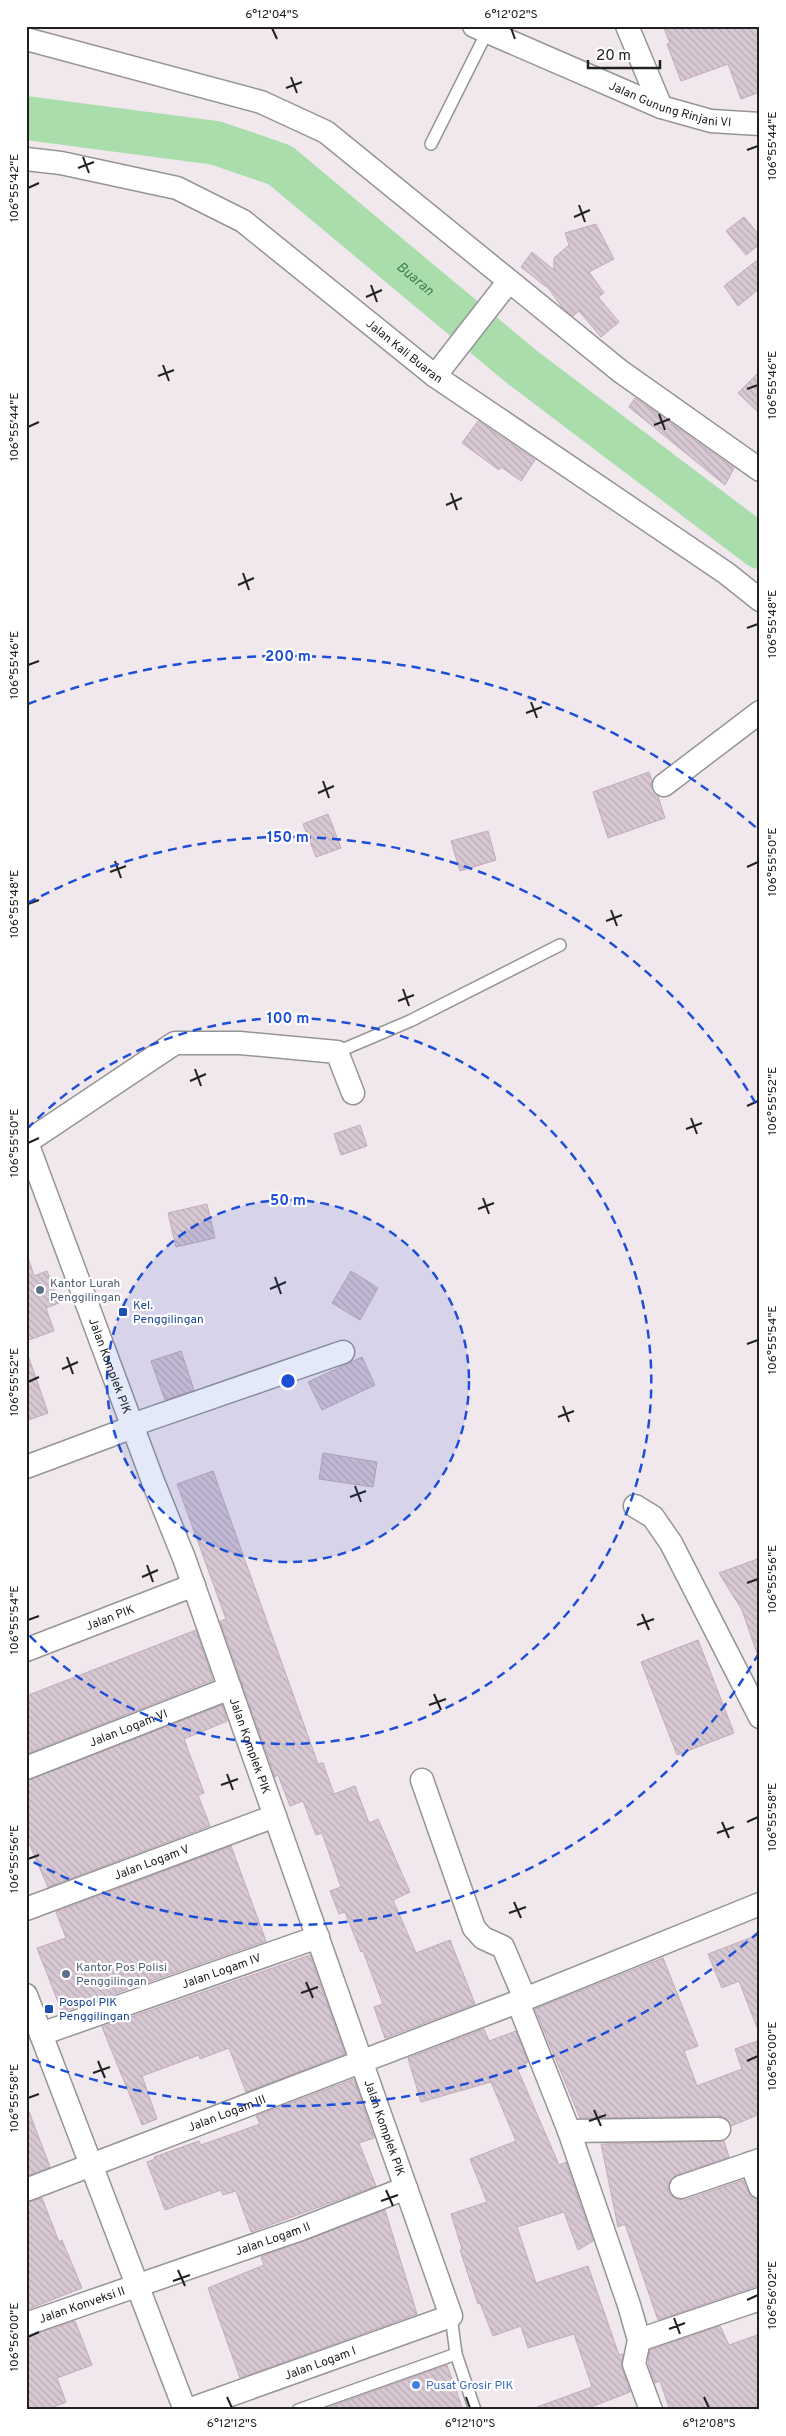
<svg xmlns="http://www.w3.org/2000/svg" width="786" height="2436" viewBox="0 0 786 2436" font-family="Overpass,sans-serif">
<defs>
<pattern id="building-back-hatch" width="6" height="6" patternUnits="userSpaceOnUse" patternTransform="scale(1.25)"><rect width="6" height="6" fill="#d8c8d4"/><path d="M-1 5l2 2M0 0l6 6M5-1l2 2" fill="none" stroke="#b9acb6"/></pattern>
</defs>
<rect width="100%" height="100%" fill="#f1e8ed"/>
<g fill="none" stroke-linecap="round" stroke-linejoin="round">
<path stroke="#aaddac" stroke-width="44" id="s1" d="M26,118L216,143L280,165L522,367L760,547"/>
</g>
<g fill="url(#building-back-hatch)" stroke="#c3aabc">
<path d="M663,26H760V92L741,99L728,64L681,81L667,44L670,43Z"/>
<path d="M744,217L760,236V244L746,255L726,231Z"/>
<path d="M596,224L614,259L589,272L604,293L598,297L619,322L601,337L579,311L573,316L562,307L549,289L521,267L532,252L554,270V258L569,245L565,233Z"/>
<path d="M760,258V288L738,306L724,286Z"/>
<path d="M760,371V414L738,393Z"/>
<path d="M635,398L734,468L725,485L629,407Z"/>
<path d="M478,421L535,460L521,481L501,467L499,470L462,443Z"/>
<path d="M649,772L652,780L651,787L658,796L665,818L608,838L593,792Z"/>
<path d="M328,814L341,848L316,857L303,824Z"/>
<path d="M488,831L496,860L460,871L451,841Z"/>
<path d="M360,1125L367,1146L341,1155L334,1134Z"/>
<path d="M207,1204L215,1238L176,1247L168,1213Z"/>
<path d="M29,1260L34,1276L47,1271L59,1303L46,1308L54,1331L26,1341V1261Z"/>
<path d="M351,1271L378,1288L360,1320L332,1303Z"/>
<path d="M181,1351L194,1390L165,1400L151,1361Z"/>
<path d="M362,1357L375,1385L322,1410L308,1382Z"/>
<path d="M29,1358L48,1413L26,1421V1359Z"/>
<path d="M323,1453L377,1462L373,1487L319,1479Z"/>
<path d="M213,1471L318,1764L323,1763L334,1794L355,1786L369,1823L378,1819L410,1892L393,1900L416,1953L450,1940L475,2004L385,2038L374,2007L383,2004L363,1951L361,1952L345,1912L339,1914L330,1891L341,1887L322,1833L316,1835L303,1801L290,1806L278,1775L275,1777L220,1621L226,1619L177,1484Z"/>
<path d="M760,1558V1653H757L742,1610L719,1573Z"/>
<path d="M196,1630L213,1680L26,1754V1696Z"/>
<path d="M698,1640L734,1733L677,1755L641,1662Z"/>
<path d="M222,1705L227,1721L184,1739L204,1793L198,1795L210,1826L48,1887L26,1836V1781Z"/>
<path d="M231,1846L266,1941L62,2012L37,1948L66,1938L56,1912Z"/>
<path d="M760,1934V2029L758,2030L739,1981L722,1988L708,1954Z"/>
<path d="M310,1955L345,2054L246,2092L229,2048L200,2059L199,2055L142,2076L157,2119L142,2125L102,2027Z"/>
<path d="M663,1958L698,2046L684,2051L697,2086L742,2069L735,2049L760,2040V2114L731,2126L726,2118L719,2116L580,2118L535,2009Z"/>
<path d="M484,2029L489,2041L516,2031L528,2062L517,2068L559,2165L566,2162L593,2241L578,2250L564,2212L517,2227L536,2283L588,2266L619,2355L623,2354L622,2368L630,2392L583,2410H537V2407L592,2387L574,2334L528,2348L521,2326L493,2336L480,2303L478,2304L460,2250L462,2249L451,2214L487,2202L470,2159L516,2141L491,2082L421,2102L408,2058Z"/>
<path d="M354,2079L374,2138L359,2143L376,2186L251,2232L236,2191L223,2195L221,2190L165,2210L147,2162L155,2159L154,2157L199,2141L201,2145L260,2124L256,2116Z"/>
<path d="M28,2109L50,2167L26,2176V2110Z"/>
<path d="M724,2141L729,2157L676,2175L668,2184V2191L673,2197L685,2200L743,2180L748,2192L756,2199L760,2207V2285L658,2320L625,2224L618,2227L601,2144Z"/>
<path d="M42,2198L59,2242L62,2240L82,2288L26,2310V2203Z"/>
<path d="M385,2210L417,2314L240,2378L208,2288L264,2265L261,2257Z"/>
<path d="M75,2321L92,2365L57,2378L66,2402L47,2410H26V2337Z"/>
<path d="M720,2326L729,2345L760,2334V2410H670L660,2381L655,2383L648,2363L650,2350Z"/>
<path d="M447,2365L463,2410H321Z"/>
</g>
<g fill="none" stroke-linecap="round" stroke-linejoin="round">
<g stroke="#959595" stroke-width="14">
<g id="lane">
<path d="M431,144L487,32"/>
<path d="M337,1052L410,1021L560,945"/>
<path d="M451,2316L456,2354L475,2410"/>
<path d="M298,2410L456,2354"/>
</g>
</g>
<g stroke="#959595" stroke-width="25">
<g id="street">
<path id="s2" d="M474,26L661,107L711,121L760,124"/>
<path d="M627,26L661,107"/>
<path d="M26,39L261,102L326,132L620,371L760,470"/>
<path id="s3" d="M26,159L61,163L177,188L243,221L435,376L726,573L760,600"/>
<path d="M435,376L509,281"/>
<path d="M664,785L760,712"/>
<path id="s4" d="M26,1140L154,1484L184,1558L451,2316L188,2410"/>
<path d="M27,1142L175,1043H240L337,1052L353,1093"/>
<path d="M132,1425L343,1352"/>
<path d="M26,1467L133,1427"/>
<path d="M635,1506L653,1517L671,1543L760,1717"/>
<path id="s5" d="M26,1650L194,1585"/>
<path id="s6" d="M26,1768L230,1688"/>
<path d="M422,1780L474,1928L483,1938L503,1947L525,1999"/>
<path id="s7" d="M26,1909L275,1816"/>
<path d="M26,1995L185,2410"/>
<path d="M518,2002L569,2131L629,2305L639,2340L634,2364L651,2410"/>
<path id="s8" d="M41,2034L318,1937"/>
<path d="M569,2131L719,2129"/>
<path d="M751,2163L760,2187"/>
<path d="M681,2187L760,2160"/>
<path id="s9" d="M26,2190L525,1999L760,1904"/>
<path id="s10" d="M26,2324L301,2229L406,2188"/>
<path d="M639,2340L760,2299"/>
</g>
</g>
<use href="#lane" stroke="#fff" stroke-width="11"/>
<use href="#street" stroke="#fff" stroke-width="22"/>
</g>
<path fill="none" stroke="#212121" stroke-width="2" d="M272,28L277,39M511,28L515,39M291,77L297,93M286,88L302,82M747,150L758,146M83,157L89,173M78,168L94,162M28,188L39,183M579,205L585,222M574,217L590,210M371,285L377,302M366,297L382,290M163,365L169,381M158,376L174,370M747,389L758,385M659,414L665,430M654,425L670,419M28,427L39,422M451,493L457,510M446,505L462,498M243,573L249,590M238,585L254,578M747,628L758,624M28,665L39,661M531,702L537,718M526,713L542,707M323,781L329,798M318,793L334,786M115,861L121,878M747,867L758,862M110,872L126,866M28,904L39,900M611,910L617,926M606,921L622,915M403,989L409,1006M398,1001L414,995M195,1069L201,1086M190,1081L206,1074M747,1106L758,1101M691,1118L697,1134M686,1129L702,1123M28,1143L39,1138M483,1198L489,1214M478,1209L494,1203M275,1277L281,1294M270,1289L286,1282M747,1344L758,1340M67,1357L73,1374M62,1369L78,1362M28,1382L39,1377M563,1406L569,1422M558,1417L574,1411M355,1486L361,1502M350,1497L366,1491M147,1565L153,1582M142,1577L158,1570M747,1583L758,1579M642,1614L649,1630M28,1620L39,1616M637,1625L654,1619M434,1694L441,1710M429,1705L446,1699M227,1774L233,1790M221,1785L238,1779M722,1822L729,1838M747,1822L758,1817M717,1833L734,1827M28,1859L39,1855M514,1902L521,1918M509,1913L526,1907M306,1982L313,1998M301,1993L318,1987M98,2061L105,2078M747,2061L758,2056M93,2073L110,2067M28,2098L39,2094M594,2110L601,2126M589,2121L606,2115M386,2190L393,2206M381,2201L398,2195M178,2270L185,2286M173,2281L190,2275M747,2300L758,2295M674,2318L680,2334M669,2329L685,2323M28,2337L39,2332M227,2397L232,2408M466,2397L470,2408M704,2397L709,2408"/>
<circle cx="288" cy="1381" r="181" fill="#1d4ed8" fill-opacity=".12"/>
<g fill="none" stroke="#1d4ed8" stroke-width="2.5" stroke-dasharray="9 6">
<circle cx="288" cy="1381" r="181"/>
<path d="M27 1129A363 363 0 1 1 27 1633"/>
<path d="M759 1653A544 544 0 0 1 28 1859M28 903A544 544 0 0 1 759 1109"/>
<path d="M759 1932A725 725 0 0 1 28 2058M28 704A725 725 0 0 1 759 830"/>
</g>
<g fill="#5c6f8a" stroke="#fff" stroke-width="2">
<circle cx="40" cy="1290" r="5"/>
<circle cx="66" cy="1974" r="5"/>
</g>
<g fill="#1a4fb4" stroke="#fff" stroke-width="2">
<rect x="118" y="1307" width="10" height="10" rx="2.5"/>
<rect x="44" y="2004" width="10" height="10" rx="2.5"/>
</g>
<circle fill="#3f7fe0" stroke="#fff" stroke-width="2" cx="416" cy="2385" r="5"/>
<g text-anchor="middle" stroke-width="4.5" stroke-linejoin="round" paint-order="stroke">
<g font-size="12" fill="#212121" stroke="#fff">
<text dy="4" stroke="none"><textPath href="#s2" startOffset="212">Jalan Gunung Rinjani VI</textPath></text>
<text dy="4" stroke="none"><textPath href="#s3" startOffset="435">Jalan Kali Buaran</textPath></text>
<text dy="4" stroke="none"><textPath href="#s4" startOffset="241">Jalan Komplek PIK</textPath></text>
<text dy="4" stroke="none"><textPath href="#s5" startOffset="90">Jalan PIK</textPath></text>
<text dy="4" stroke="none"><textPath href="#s6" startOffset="110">Jalan Logam VI</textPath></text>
<text dy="4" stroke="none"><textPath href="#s4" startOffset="646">Jalan Komplek PIK</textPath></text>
<text dy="4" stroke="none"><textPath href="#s7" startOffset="134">Jalan Logam V</textPath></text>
<text dy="4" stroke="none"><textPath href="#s8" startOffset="191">Jalan Logam IV</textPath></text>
<text dy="4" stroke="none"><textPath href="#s9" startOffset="215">Jalan Logam III</textPath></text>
<text dy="4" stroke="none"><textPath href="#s4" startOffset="1051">Jalan Komplek PIK</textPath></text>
<text dy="4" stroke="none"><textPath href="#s10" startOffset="261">Jalan Logam II</textPath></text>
<text dy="4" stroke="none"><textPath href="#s10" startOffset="59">Jalan Konveksi II</textPath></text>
<text transform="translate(320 2363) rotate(-20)" y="4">Jalan Logam I</text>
</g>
<g font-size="12" fill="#4e5e75" stroke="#fff" text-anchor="start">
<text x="50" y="1287">Kantor Lurah<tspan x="50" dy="14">Penggilingan</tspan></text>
<text x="76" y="1971">Kantor Pos Polisi<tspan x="76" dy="14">Penggilingan</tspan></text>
</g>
<g font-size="12" fill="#164399" stroke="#fff" text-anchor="start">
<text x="133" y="1309">Kel.<tspan x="133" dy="14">Penggilingan</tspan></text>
<text x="59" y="2006">Pospol PIK<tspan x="59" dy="14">Penggilingan</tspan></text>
</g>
<g font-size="12" fill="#366cbe" stroke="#fff" text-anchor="start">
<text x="426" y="2389">Pusat Grosir PIK</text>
</g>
<g font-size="14" font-style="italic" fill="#3c8051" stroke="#fff">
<text dy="5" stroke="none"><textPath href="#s1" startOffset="436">Buaran</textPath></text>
</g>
</g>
<circle cx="288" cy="1381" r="8" fill="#1d4ed8" stroke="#fff" stroke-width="2.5"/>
<g font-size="15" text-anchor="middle" font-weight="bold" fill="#1d4ed8" stroke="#fff" stroke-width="4.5" stroke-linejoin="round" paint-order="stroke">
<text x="288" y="661">200 m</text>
<text x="288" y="842">150 m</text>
<text x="288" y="1023">100 m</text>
<text x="288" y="1205">50 m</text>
</g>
<rect width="786" height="2436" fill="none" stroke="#ffffff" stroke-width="55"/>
<path d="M588 60v8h72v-8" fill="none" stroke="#212121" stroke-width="2.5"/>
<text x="596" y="60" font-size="15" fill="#212121" stroke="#ffffff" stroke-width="4" paint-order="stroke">20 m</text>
<rect x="28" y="28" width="730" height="2380" fill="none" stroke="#212121" stroke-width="2"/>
<g font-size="12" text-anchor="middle" fill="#212121">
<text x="272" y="18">6°12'04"S</text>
<text x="511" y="18">6°12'02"S</text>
<text transform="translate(772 146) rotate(-90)" y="4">106°55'44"E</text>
<text transform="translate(14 188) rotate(-90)" y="4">106°55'42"E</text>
<text transform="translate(772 385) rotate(-90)" y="4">106°55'46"E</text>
<text transform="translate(14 427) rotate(-90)" y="4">106°55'44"E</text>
<text transform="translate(772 624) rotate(-90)" y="4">106°55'48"E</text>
<text transform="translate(14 665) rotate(-90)" y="4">106°55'46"E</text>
<text transform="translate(772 862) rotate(-90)" y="4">106°55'50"E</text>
<text transform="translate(14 904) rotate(-90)" y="4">106°55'48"E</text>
<text transform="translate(772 1101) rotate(-90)" y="4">106°55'52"E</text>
<text transform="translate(14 1143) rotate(-90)" y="4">106°55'50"E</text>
<text transform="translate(772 1340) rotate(-90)" y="4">106°55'54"E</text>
<text transform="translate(14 1382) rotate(-90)" y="4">106°55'52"E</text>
<text transform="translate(772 1579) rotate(-90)" y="4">106°55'56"E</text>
<text transform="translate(14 1620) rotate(-90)" y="4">106°55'54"E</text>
<text transform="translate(772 1817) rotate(-90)" y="4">106°55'58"E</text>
<text transform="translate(14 1859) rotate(-90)" y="4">106°55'56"E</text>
<text transform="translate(772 2056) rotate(-90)" y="4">106°56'00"E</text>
<text transform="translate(14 2098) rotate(-90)" y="4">106°55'58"E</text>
<text transform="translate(772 2295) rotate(-90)" y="4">106°56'02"E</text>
<text transform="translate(14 2337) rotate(-90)" y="4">106°56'00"E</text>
<text x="232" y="2427">6°12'12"S</text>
<text x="470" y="2427">6°12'10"S</text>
<text x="709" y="2427">6°12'08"S</text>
</g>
</svg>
